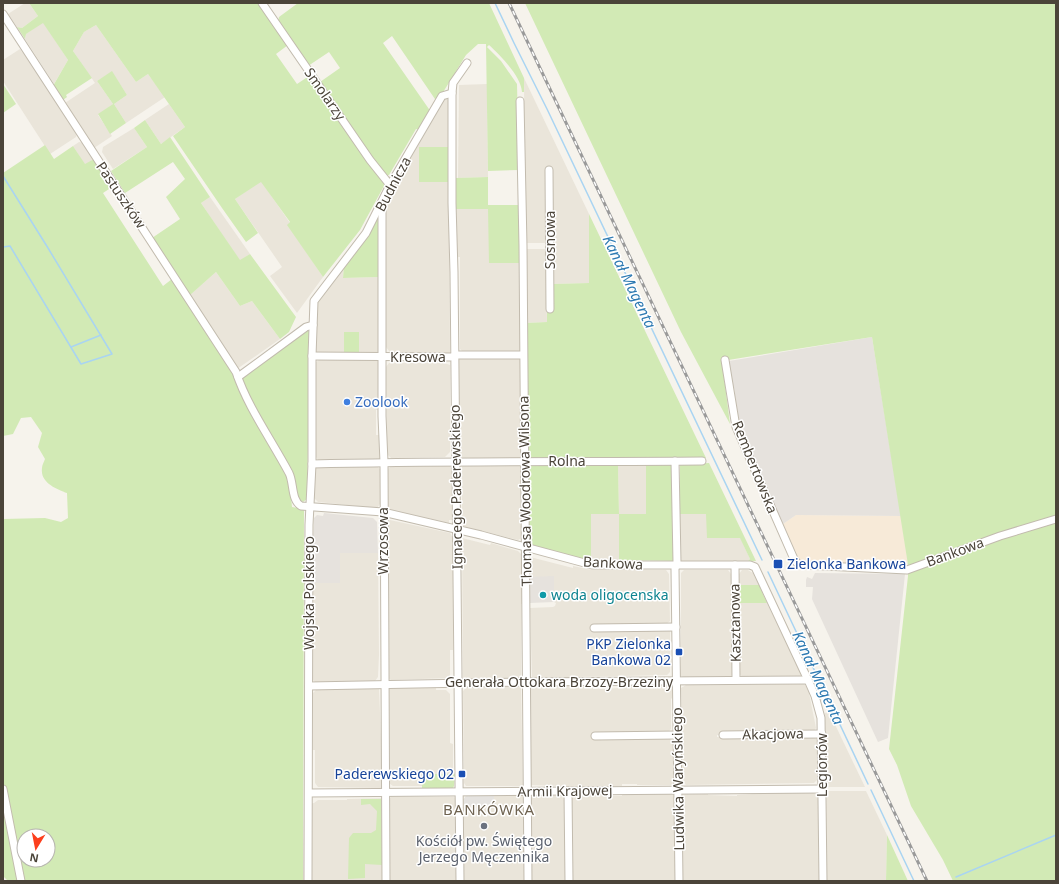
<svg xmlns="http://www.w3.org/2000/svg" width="1059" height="884" viewBox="0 0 1059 884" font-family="'Noto Sans',sans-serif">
<rect width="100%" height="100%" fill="#f6f3ec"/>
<g fill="#eae5da">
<path d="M25,3H29L38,16L22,28L17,27L8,14Z"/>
<path d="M43,22L68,60L54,84L25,39L26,34Z"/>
<path d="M96,25L136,82L148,74L165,97L126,123L114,104L127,95L112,72L97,81L113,104L98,115L112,136L91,150L62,105L95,83L73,51L84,32Z"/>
<path d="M20,49L22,52L24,53L77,133L76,137L50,154L3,81V60Z"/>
<path d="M524,78L589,214V283L553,284L547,243H525Z"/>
<path d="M487,84L488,177L458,178L459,85Z"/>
<path d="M445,97L450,99V147H419V181L449,182L450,353L390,352L386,347L385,201L392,187Z"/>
<path d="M169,104L185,127L161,144L145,120Z"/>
<path d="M134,128L147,147L113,169L102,152L103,147Z"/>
<path d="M79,142L84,143L94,159L85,165L73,146Z"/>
<path d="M261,181L290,223L288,225L323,277L297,313L270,276L282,267L235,199Z"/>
<path d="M210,197L250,254L240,261L201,203Z"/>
<path d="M456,209H488L520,263L521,352L464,353L460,349V257H457Z"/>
<path d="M525,249H546L547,322L526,323Z"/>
<path d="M344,266L343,278L379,277L380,353L359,354V332H344V354H315L316,303Z"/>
<path d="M216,272L240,306L252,301L280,339L237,369L190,295Z"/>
<path d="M520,358L521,459L459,460V359Z"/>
<path d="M379,359L380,410H376V435H380V460L319,461L316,457L315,363L319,360Z"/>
<path d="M389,363H444L450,365V452L445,457L391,458L387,454L386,367Z"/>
<path d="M646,464V514H619V560H591V514H619L618,465Z"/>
<path d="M376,465L380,469V504L377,508L318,502L314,498L315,466Z"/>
<path d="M521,465L522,498H520V519L522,520V538L518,540L462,526V466Z"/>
<path d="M391,466H451L452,520H449V523L391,510L387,504V470Z"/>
<path d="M680,514H706L740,537L750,559L748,561H680Z"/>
<path d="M390,520L450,533L453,538V650H450V678L391,680L388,678L387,522Z"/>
<path d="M462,538L490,545L491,543L518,551L522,555V604H521V679H463Z"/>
<path d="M340,553H378L379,655L378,677L375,681L315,682L313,680V583H340Z"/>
<path d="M530,557L573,568V566L592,570H666L669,574L670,621L666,624L592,626V632L670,630V672L667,675L532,678L530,608L553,607L555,606L556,603L554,602V577H530Z"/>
<path d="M684,570H728L731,574L732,675L729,678H686L681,676V573Z"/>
<path d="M742,570H748L753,573L759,585H739V574Z"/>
<path d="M739,603H767L803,674L800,677H743L739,674Z"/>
<path d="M804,684L808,688L816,728L814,731L717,735V737H815L818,739V779L814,783L686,785L682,781V742L683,741L682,737L681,688L686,685Z"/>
<path d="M670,685L672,687V698L671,699V729L668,732L593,733V740H595V739L669,738L673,742V783L671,785H637V784H622V786L593,787L531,785L529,686H593V689L621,688V686Z"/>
<path d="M521,686L523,786H466L464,783L463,691L466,688Z"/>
<path d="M379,688L383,788L318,787L315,783V750H313V693L316,690Z"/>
<path d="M389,688H436V690H446L450,694V743L453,744V774H423V786H393L389,783Z"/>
<path d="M829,712L865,787H826L825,713Z"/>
<path d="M826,791H866L887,835L886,881H827Z"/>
<path d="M767,793H814L818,796L819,881H303L304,805L314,803L318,800H347V799L390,798L391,797H453L464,799L466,796H622V794H670L674,795L708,794V795L737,796V795Z"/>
</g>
<path fill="#f7ead8" d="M796,515L901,516L908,565L799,562L783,524Z"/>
<g fill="#e6e2dd">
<path d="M872,337L901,516L796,515L783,524L738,424L734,387L732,385L729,361Z"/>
<path d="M324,513L373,518L377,522L378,553H340V583H313L314,518L317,515L323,516Z"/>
<path d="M815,573L905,574L888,738L878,742L812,599L813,587H806V580L807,577L812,579Z"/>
<path d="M554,576V602L530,603V577Z"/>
</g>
<g fill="#d2eab5" fill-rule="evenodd">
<path d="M29,3H259L288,45L276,54L297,84L309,76L385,184L360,230L323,277L287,225L290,222L261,182L235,199L258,233L246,242L222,208L173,136L185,127L148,74L136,82L96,25L84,32L73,51L92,78L66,95L67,97L63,100L53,86L68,60L43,23L26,34L25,39L17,27L22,28L38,16Z"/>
<path d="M298,3H489L524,78V92H522C521,76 500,55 489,45L487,47L501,61L517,84L519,170L488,171L486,44H478L466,55L437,102L392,36L383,43L431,112L420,130L416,129L389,175L385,176L320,82L340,68L329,52L308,66L278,22L279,17Z"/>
<path d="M525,3H1056V881H953L943,860L911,806L897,765L889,749L908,576V565L872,337L722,361L730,424L681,332Z"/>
<path d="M112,71L127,95L114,104L126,123L110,134L98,114L113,104L97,81Z"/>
<path d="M3,84L16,104L3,113Z"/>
<path d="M145,120L161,144L170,137L210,197L201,203L240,260L250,254L296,317L289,332L280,339L252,301L240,306L216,272L189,296L152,238L180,219L166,197L185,179L173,162L125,193L111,171L147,147L134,128Z"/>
<path d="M45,145L54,159L73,146L85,164L94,159L112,187L103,193L163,286L172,279L236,375L304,330L310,331L307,499L303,502L298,498L291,497L292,507L304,509V511L303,881H8L3,876V519L45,518L61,522L68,518L67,493C57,489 40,483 42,468C42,465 44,462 45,459L38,447L42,433L31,417L21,418L13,434L3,436V173ZM24,836H48V860H24Z"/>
<path d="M419,147H450L449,182H419Z"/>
<path d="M488,177V205H519L520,263H489L488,209H456V178Z"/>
<path d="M589,214L706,458L528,459L526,323L547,322V310L553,284L589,283Z"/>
<path d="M378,217L379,277L343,278L344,266Z"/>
<rect x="344" y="332" width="15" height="22"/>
<path d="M709,463L756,561H748L750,559L740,538H707L706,514H680V464Z"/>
<path d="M646,464H674V561L619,560V514H591V560L578,558L533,545L530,540L527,465H618L619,514H646Z"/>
<path d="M739,585H759L767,603H739Z"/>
<path d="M422,774H455L454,786L453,788H422Z"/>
<path d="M361,799H381L382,865L365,864V878L348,879L349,838L353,833H371L376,830L377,811L370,804L361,805Z"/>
<path d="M887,835L908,881H886Z"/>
</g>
<path fill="#e5e3e0" d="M466,796H494V806H464V799Z"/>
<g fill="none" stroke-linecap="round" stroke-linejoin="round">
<g stroke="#a9d4f2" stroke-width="1.5">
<path d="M495,3L514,43L547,109L762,560"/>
<path d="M3,176L48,248L112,354L81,364L10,246L3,247"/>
<path d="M71,347L101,335"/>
<path d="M768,572L868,784"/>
<path d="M871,790L914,881"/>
<path d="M956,877L1056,835"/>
</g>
<g stroke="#c2bbae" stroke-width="9">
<g id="minor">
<path d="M262,3L370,160L390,185"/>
<path d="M3,14L236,372C248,408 271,439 289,473C294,483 291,500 301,506L383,512L481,535L592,565H750L755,567L808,680L815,696L821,718L823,881"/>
<path d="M520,101L523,246L528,881"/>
<path d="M549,170L550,309"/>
<path d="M382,204V416L384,462L386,881"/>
<path d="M312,356L451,357L458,355H523"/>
<path d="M725,360L736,427L794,559L798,564L804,565L907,570L1000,536L1056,519"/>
<path d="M238,377L306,327L313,325"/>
<path d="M675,461L677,562L675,569L679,881"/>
<path d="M312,464C442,461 572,462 702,461"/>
<path d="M735,565L736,680"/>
<path d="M594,628L676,627"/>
<path d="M309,686L522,682L808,680"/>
<path d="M723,735L822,734"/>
<path d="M595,736L677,735"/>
<path d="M3,789L21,881"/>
<path d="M568,791L569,881"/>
<path d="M309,793L822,789"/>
<path d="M308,881L309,525L312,464V356L314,301L366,233L390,185L442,96L452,93"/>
<path d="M460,881L454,272L452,203V93L453,83L467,63"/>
</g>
</g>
<use href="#minor" stroke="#fff" stroke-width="7"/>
<g stroke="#9a9a9a" stroke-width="3">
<path id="rail" d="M509,3L927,881"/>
</g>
<use href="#rail" stroke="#fff" stroke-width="1.5" stroke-dasharray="4.5" stroke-linecap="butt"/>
</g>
<circle fill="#3f7fe0" stroke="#fff" stroke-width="1.5" cx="347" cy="402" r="4"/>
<g fill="#1a4fb4" stroke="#fff" stroke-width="1.5">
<rect x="773" y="559" width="10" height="10" rx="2"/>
<rect x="675" y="648" width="8" height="8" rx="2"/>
<rect x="458" y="770" width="8" height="8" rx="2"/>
</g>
<circle fill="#0f9aa8" stroke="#fff" stroke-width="1.5" cx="543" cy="595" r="4"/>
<circle fill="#6b7280" stroke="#fff" stroke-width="1.5" cx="484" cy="826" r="4"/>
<g text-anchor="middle" stroke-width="3" stroke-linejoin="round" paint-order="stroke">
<g font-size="14" fill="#4b4439" stroke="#fff">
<text transform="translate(325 94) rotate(55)" y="5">Smolarzy</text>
<text transform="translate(393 184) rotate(-62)" y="5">Budnicza</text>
<text transform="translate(121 195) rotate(56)" y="5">Pastuszków</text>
<text transform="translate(550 240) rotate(-90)" y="5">Sosnowa</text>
<text x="418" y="362">Kresowa</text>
<text x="567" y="466">Rolna</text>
<text transform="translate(755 467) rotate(68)" y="5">Rembertowska</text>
<text transform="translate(456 487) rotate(-91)" y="5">Ignacego Paderewskiego</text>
<text transform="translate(525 491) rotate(-91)" y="5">Thomasa Woodrowa Wilsona</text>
<text transform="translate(383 541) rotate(-90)" y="5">Wrzosowa</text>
<text transform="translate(955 552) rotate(-20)" y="5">Bankowa</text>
<text transform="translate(613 563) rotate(3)" y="5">Bankowa</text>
<text transform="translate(309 593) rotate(-90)" y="5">Wojska Polskiego</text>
<text transform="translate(735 623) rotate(-91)" y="5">Kasztanowa</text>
<text x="559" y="687">Generała Ottokara Brzozy-Brzeziny</text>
<text transform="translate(773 734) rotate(-1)" y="5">Akacjowa</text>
<text transform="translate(822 765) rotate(-90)" y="5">Legionów</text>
<text transform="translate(678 779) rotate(-91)" y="5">Ludwika Waryńskiego</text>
<text transform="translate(565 791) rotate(-1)" y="5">Armii Krajowej</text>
</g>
<g font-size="14" fill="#366cbe" stroke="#fff" text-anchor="start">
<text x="355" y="407">Zoolook</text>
</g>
<g font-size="14" fill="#164399" stroke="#fff" text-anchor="end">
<text x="787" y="569" text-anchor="start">Zielonka Bankowa</text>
<text x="671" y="649">PKP Zielonka<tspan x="671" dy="16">Bankowa 02</tspan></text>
<text x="454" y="779">Paderewskiego 02</text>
</g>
<g font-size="14" fill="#0d838f" stroke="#fff" text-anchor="start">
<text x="551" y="600">woda oligocenska</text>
</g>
<g font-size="14" fill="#5b616d" stroke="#fff">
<text x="484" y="846">Kościół pw. Świętego<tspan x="484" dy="16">Jerzego Męczennika</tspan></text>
</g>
<g font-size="15" font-style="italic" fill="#2e7ab2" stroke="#fff">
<text transform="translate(629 282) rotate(64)" y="5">Kanał Magenta</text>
<text transform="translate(818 678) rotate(65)" y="5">Kanał Magenta</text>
</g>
<g font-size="15" letter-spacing="1" fill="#6e6250" stroke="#fff">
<text x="489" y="815">BANKÓWKA</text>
</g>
</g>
<rect width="1059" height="884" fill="none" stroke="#4b4439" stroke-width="8"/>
<g transform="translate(36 848) rotate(190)"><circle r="19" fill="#ffffff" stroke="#b7b4b0"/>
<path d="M0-3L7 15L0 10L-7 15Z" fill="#fc3f1d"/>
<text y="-6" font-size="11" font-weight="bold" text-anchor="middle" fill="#4b4439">N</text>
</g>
</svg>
